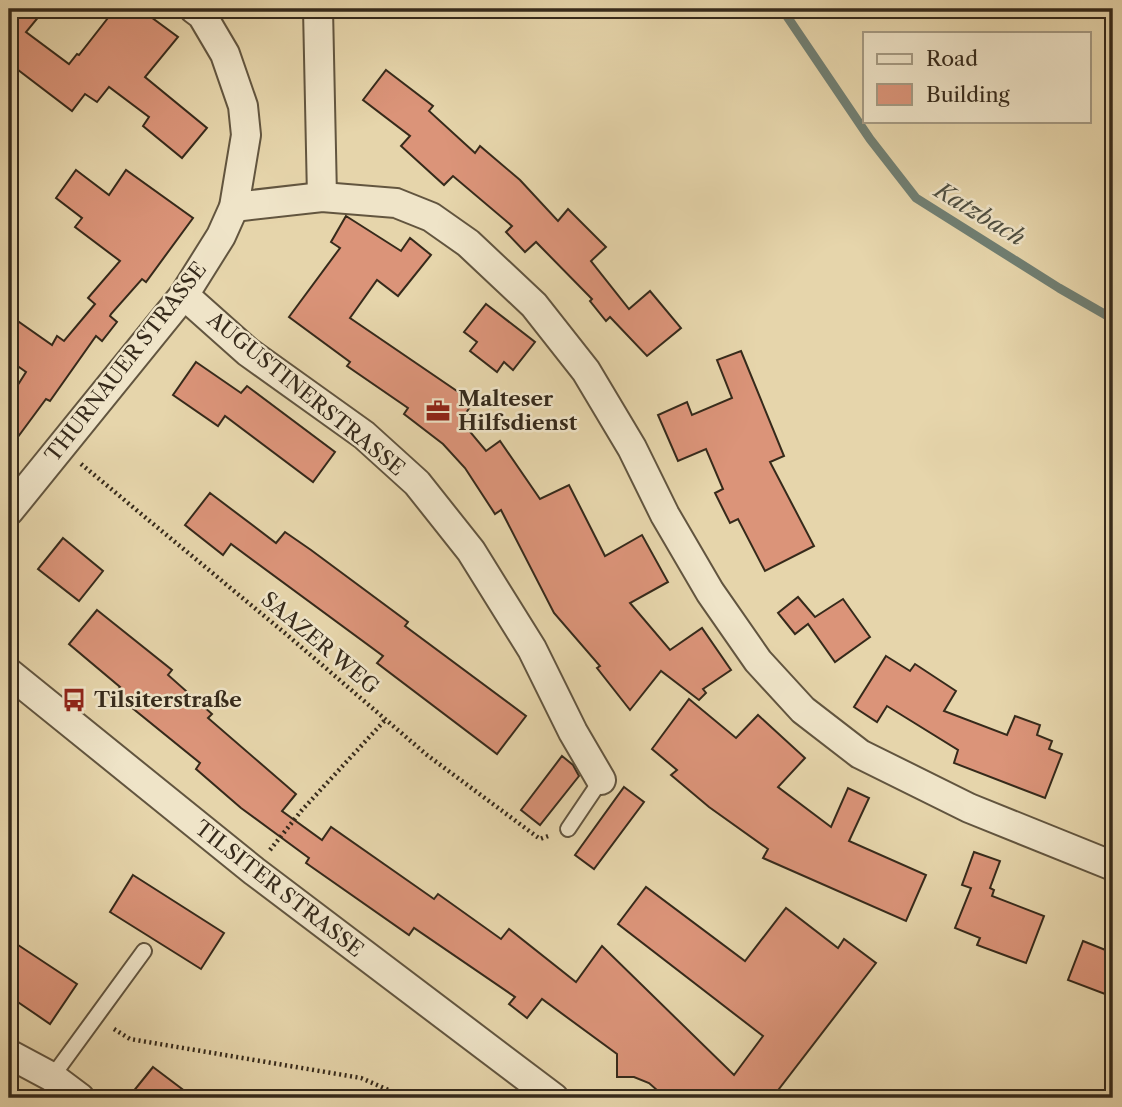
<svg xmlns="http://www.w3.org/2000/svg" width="1122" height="1107" viewBox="0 0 1122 1107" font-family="'Libre Caslon Text',serif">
<rect width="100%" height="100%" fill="#e6d5ab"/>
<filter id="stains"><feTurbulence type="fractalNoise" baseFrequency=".00286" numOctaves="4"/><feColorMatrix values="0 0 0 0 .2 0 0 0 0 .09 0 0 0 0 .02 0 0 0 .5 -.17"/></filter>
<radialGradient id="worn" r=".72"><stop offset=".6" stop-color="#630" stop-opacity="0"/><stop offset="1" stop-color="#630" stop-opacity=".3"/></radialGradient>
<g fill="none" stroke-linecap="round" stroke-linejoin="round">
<path stroke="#707f73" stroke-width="9" d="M782,9L870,139L916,198L1059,288L1113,319"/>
</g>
<g fill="#db9479" stroke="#362a1b" stroke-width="2">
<path d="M9,9H45L26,32L69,64L77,54L79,55L115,9H140L178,37L145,77L207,128L182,158L143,126L149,117L109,87L97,102L85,94L72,111L9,63Z"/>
<path d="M386,70L433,106L429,111L475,153L480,146L520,180L558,221L568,209L606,247L591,261L629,309L650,291L681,328L647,356L610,317L606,321L590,301L592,299L536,242L525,252L506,232L512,226L453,176L444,185L401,146L410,136L363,100Z"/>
<path d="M76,170L109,195L126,170L193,218L146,282L142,279L111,314L110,316L117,322L102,341L96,336L50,401L46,399L9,449V399L26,372L9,360V315L52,345L57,336L64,341L95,304L88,298L120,261L75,227L82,218L56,198Z"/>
<path d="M346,216L401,251L410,238L431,255L398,296L377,280L350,318L473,402L461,421L486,451L500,441L540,499L569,485L605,556L642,535L668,582L630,603L670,650L702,628L731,670L703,689L706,693L699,700L661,671L630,710L597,668L600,666L554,613L501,510L495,514L465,468L443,444L404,414L408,408L347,366L350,362L289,317L340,248L331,242Z"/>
<path d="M486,304L535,342L513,370L504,362L497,372L470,351L477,342L464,332Z"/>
<path d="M741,351L784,456L770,462L814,546L765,571L738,519L730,523L715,493L723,489L706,449L678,461L658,415L687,402L692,415L732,398L717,360Z"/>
<path d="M196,362L241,393L247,386L335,452L313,482L225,416L218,426L173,395Z"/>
<path d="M210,493L276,543L285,532L311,550L408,622L405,626L526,716L497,754L377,663L383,656L231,544L223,555L185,525Z"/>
<path d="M63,538L103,571L79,601L38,569Z"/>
<path d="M798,597L815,617L843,599L870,637L835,662L808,624L795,634L778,613Z"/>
<path d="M97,610L172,670L168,675L212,714L208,718L296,794L282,811L322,840L331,827L434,899L438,894L501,939L509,929L576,982L602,946L734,1075L763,1036L618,924L646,887L745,961L786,908L838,948L844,939L876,963L772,1098H666L649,1083L634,1077H617V1054L542,999L527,1018L509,1004L515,997L414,928L409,935L306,863L309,858L241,808L196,769L200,763L115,694L120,687L69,644Z"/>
<path d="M886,656L910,671L915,664L956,691L944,711L1007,735L1015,716L1040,725L1037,735L1052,741L1049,749L1062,754L1045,798L954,763L958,750L887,706L877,722L854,707Z"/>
<path d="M689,699L736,738L758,715L805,758L778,787L831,827L848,788L869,798L849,841L926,875L906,921L763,858L768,849L709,807L671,775L677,770L652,749Z"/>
<path d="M562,756L573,765L579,776L540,825L521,810Z"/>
<path d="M624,787L644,802L594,869L575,855Z"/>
<path d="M974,852L1000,861L990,888L994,890L992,896L1044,916L1026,963L977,945L980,938L955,928L971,888L962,885Z"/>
<path d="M133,875L224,933L201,969L110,912Z"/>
<path d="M9,939L77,984L50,1024L9,996Z"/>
<path d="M1083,941L1113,953V997L1068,980Z"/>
<path d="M153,1067L194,1098H128Z"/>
</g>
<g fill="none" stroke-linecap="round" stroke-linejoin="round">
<g stroke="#62553f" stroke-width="18">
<g id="service">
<path d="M568,829L601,780"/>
<path d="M52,1077L144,951"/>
</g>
</g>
<g stroke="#62553f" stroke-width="32">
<g id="minor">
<path d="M318,9L322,197"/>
<path d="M234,207L322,197L396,203L431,217L468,243L534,305L586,371L632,448L665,515L710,592L758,661L803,710L860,754L969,808L1113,866"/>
<path d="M184,295L248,352L364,435L417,483L471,551L532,649L573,732L601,780"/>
<path d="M9,511L184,295L221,236L234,207L246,135L243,106L225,54L202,15L194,9"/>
<path d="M9,673L254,871L554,1098"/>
<path d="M9,1054L52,1077L80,1098"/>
</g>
</g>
<g stroke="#362a1b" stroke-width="4.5" stroke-dasharray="2 3.5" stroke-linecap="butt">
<path d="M81,464L286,634L427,755L540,839L551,835"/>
<path d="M9,723L14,717"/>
<path d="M270,850L302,810L386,719"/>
<path d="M114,1029L130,1039L361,1078L407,1098"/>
</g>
<use href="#service" stroke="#efe4c8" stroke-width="14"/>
<use href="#minor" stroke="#efe4c8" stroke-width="28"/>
</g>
<defs>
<g id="office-bare" transform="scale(1.89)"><path d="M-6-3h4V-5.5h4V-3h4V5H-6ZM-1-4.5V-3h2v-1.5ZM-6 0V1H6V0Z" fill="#8f2418" stroke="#efe4c8" stroke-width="2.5" paint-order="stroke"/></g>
<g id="bus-bare" transform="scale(1.89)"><path d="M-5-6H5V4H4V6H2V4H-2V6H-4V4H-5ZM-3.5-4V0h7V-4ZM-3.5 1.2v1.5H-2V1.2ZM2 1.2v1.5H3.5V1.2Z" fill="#8f2418" stroke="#efe4c8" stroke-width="2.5" paint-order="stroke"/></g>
</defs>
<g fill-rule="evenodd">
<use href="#office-bare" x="438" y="411"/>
<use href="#bus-bare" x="74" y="700"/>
</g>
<g text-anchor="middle" stroke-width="5" stroke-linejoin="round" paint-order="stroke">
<g font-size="21" fill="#362a1b" stroke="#efe4c8">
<text transform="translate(126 362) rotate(-52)" y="7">THURNAUER STRASSE</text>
<text transform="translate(306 394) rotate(39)" y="7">AUGUSTINERSTRASSE</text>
<text transform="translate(320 643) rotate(40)" y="7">SAAZER WEG</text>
<text transform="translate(279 889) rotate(38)" y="7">TILSITER STRASSE</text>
</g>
<g font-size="21" font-weight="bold" fill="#362a1b" stroke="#efe4c8" text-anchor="start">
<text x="458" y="406">Malteser<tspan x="458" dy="24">Hilfsdienst</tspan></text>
<text x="94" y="707">Tilsiterstraße</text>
</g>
<g font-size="23" font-style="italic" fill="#4e4e40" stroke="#efe4c8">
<text transform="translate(980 214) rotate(31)" y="8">Katzbach</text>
</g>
</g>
<rect width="1122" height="1107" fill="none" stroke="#e6d5ab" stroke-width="35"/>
<rect x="10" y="10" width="1101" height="1086" fill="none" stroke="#362a1b" stroke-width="3.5"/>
<rect x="18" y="18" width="1087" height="1072" fill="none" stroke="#362a1b" stroke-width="2"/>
<rect x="863" y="32" width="228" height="91" fill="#efe4c8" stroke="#a59a83" stroke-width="2"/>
<rect x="877" y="54" width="35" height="10" fill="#efe4c8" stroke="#a59a83" stroke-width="2"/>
<text x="926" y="66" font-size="21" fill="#362a1b">Road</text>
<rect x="877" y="84" width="35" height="21" fill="#db9479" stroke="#a59a83" stroke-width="2"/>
<text x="926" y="102" font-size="21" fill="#362a1b">Building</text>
<rect width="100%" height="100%" filter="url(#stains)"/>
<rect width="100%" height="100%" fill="url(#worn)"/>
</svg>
